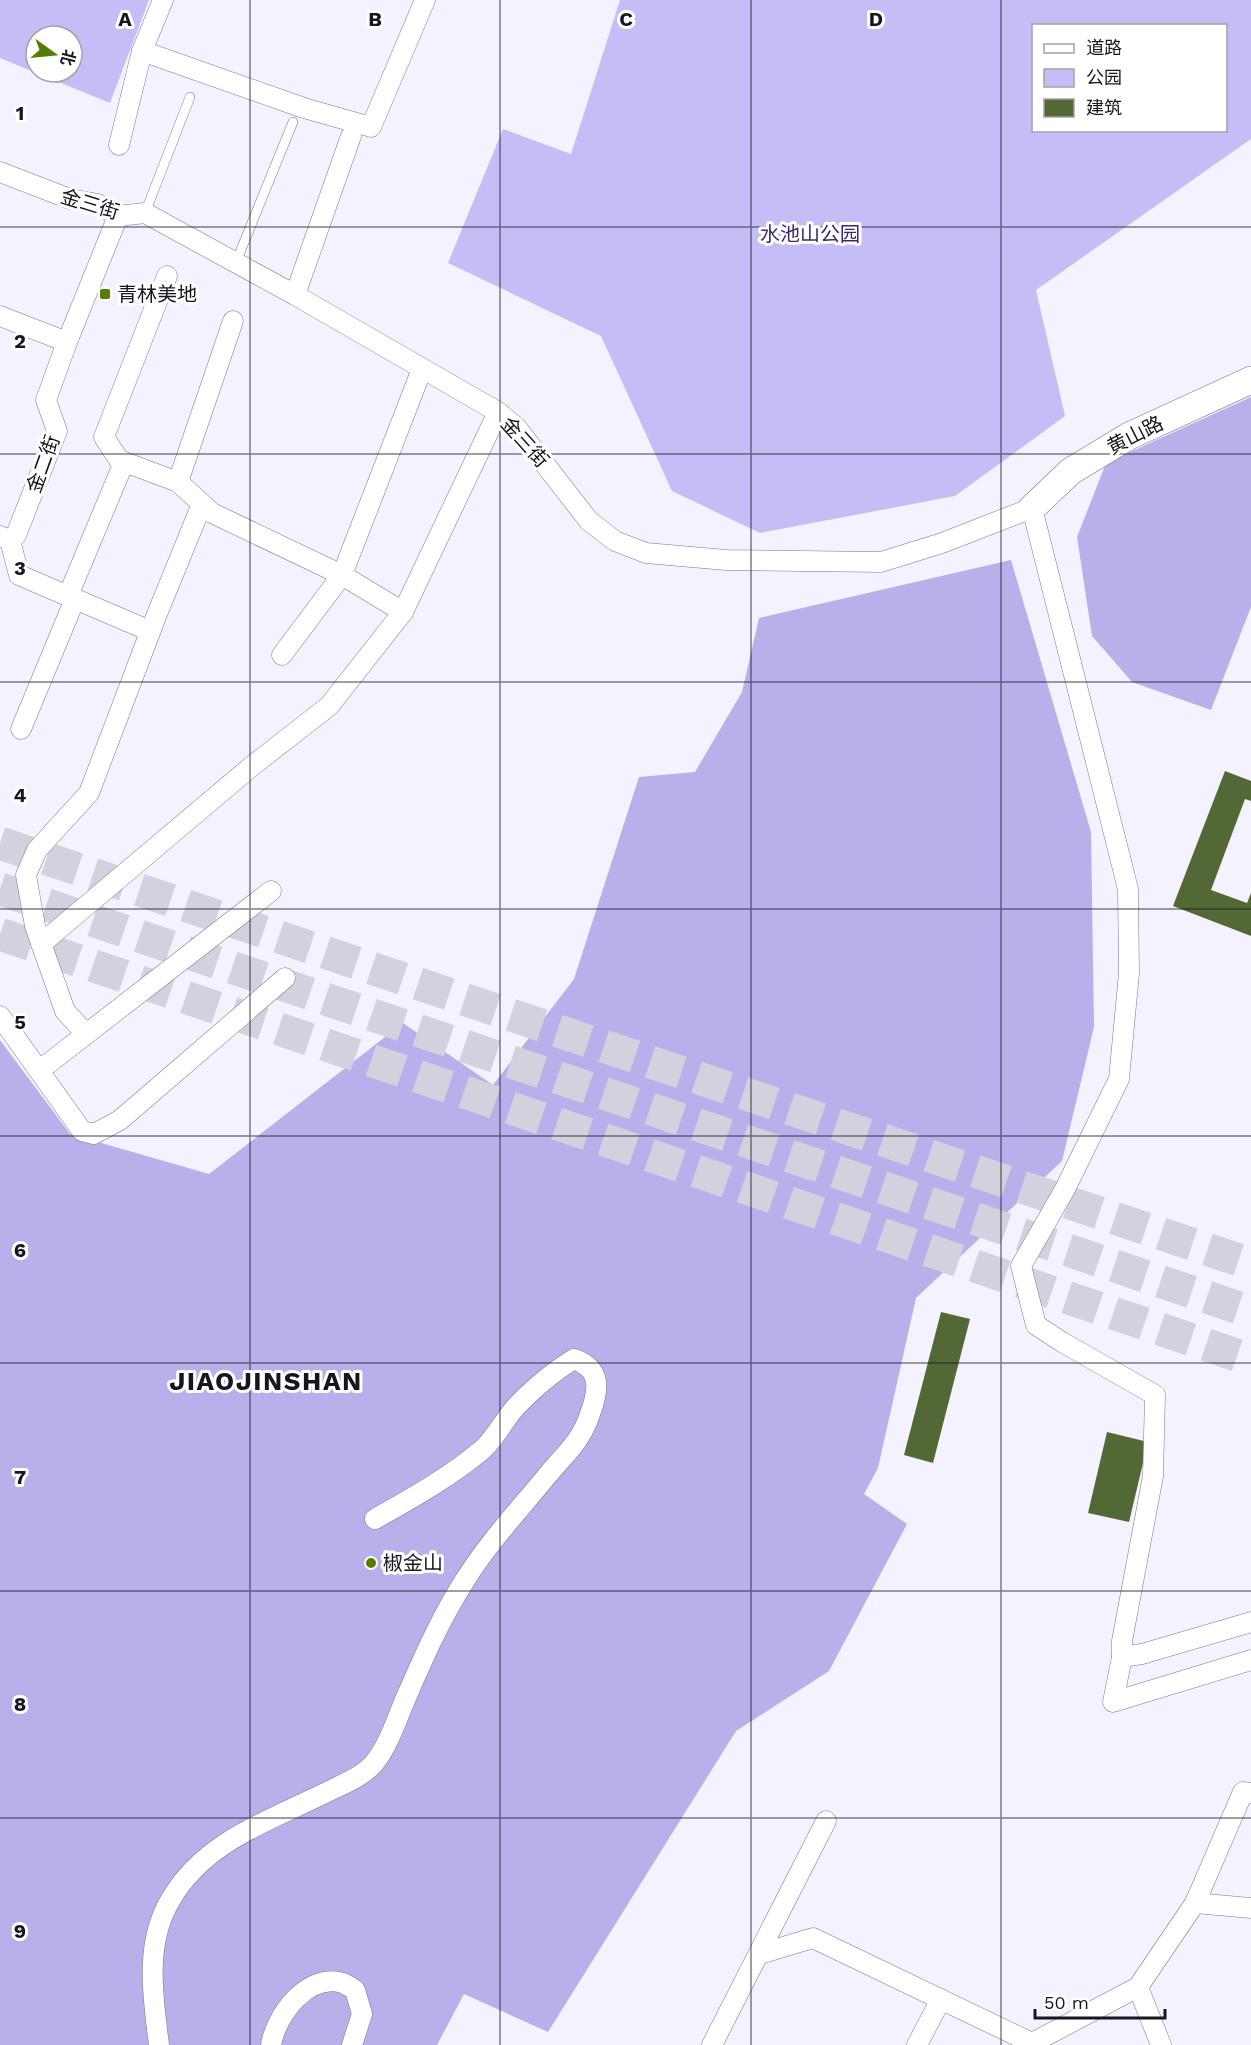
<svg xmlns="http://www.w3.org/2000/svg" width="1251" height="2045" viewBox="0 0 1251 2045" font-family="'Work Sans','Noto Sans SC',sans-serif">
<rect width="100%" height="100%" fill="#f3f2fe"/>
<g fill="#c5bef6" fill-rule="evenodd">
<path d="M0,0H149L110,103L0,58ZM36,36H72V72H36Z"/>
<path d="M620,0H1251V139L1036,290L1065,416L955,496L760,533L672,491L601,336L448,263L503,129L571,154ZM1034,26H1226V130H1034Z"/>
</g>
<g fill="#b7b0ea">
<path d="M1251,397V607L1211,710L1132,682L1092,636L1077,537L1106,463Z"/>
<path d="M1011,560L1091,832L1094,1027L1062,1161L916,1298L878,1468L864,1494L907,1524L829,1671L736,1731L548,2032L464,1994L437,2045H0V1040L70,1134L209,1174L403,1023L493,1085L574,979L639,777L695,772L742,692L759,618Z"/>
</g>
<g fill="#526935">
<path d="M1225,771L1251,781V801L1245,799L1211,890L1247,903L1251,893V936L1173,906Z"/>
<path d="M941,1312L970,1319L933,1463L904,1455Z"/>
<path d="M1107,1432L1148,1442L1129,1522L1088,1513Z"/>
</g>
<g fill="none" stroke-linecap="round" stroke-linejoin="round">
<g stroke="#d2d1dd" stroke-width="33" stroke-dasharray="33 16" stroke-linecap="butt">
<path d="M0,843L1251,1264"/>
<path d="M0,889L1251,1312"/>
<path d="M0,934L1251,1360"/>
</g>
<g stroke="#797691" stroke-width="10">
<g id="lane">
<path d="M145,213L190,97"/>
<path d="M236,262L293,122"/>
</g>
</g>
<g stroke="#797691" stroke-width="21">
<g id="street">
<path d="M142,51L304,108L371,127L425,0"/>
<path d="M119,145L142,51L163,0"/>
<path d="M0,172L70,199L98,204L118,216L145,213L295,295L498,412L516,427L589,521L615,541L646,553L726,560L881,562L942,543L1032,508L1128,889L1129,973L1119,1079L1065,1189L1021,1266L1036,1325L1062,1342L1155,1395L1153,1476L1122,1641V1657L1142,1654L1251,1622"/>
<path d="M167,276L104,437L119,460L178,482L212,513L342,575L403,612"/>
<path d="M295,295L351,136"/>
<path d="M0,316L67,342"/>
<path d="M178,482L233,321"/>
<path d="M0,536L10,540L16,535L57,431L46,400L67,342L118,216"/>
<path d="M10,540L19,575L150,631"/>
<path d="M68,596L124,462"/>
<path d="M282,655L342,575L422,369"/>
<path d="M21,729L75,599"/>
<path d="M41,944L252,766L329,706L403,612L498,412"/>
<path d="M0,1016L82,1131L94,1134L120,1120L285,978"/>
<path d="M86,1034L65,1011L35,926L26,875L37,850L89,793L157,614L202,504"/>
<path d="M40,1070L271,891"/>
<path d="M1122,1657L1113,1702L1251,1660"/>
<path d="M1195,1903L1251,1908"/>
<path d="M760,1954L813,1938L1032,2043L1138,1987L1195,1903L1243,1792L1251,1793"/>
<path d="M1138,1987L1161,2045"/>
<path d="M159,2045C153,1997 144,1943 171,1899C204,1842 268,1821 325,1793C341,1785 363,1777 375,1762C390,1743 398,1715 408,1693C425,1654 442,1616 465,1580C488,1543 519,1510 546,1477C564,1455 581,1442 590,1414C599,1390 602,1369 574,1359C554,1371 529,1392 514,1409C503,1422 495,1438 483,1449C450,1477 412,1498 375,1519"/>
<path d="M271,2045C276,2015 308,1972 343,1983C347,1985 352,1988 355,1990L362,2014L352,2045"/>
<path d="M712,2045L826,1821"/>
<path d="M917,2045L941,1999"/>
</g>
</g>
<g stroke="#797691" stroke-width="28">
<path id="secondary" d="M1032,508L1071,471L1129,436L1251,380"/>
</g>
<use href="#lane" stroke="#fff" stroke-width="9"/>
<use href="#street" stroke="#fff" stroke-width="20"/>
<use href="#secondary" stroke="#fff" stroke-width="27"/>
</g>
<path fill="none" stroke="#171620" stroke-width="1.5" stroke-opacity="0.55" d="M250,0V2045M500,0V2045M751,0V2045M1001,0V2045M0,227H1251M0,454H1251M0,682H1251M0,909H1251M0,1136H1251M0,1363H1251M0,1591H1251M0,1818H1251"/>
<g fill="#557e00" stroke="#fff" stroke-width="2">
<rect x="99" y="288" width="12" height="12" rx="3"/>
<circle cx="371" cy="1563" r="6"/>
</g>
<g text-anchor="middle" stroke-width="6" stroke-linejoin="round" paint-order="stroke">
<g font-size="20" fill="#171620" stroke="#fff">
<text transform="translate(90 204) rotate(17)" y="7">金三街</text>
<text transform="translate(1135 435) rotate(-27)" y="7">黄山路</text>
<text transform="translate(525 442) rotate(48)" y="7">金三街</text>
<text transform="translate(43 464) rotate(-70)" y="7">金二街</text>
</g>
<g font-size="20" fill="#3a2a6d" stroke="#fff">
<text x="810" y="241">水池山公园</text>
</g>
<g font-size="20" fill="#171620" stroke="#fff" text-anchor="start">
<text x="117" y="301">青林美地</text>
<text x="383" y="1570">椒金山</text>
</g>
<g font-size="26" font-weight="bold" letter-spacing="1.5" fill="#171620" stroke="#fff">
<text x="266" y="1390">JIAOJINSHAN</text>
</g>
</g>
<g font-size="20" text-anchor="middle" font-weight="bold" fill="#171620" stroke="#fff" stroke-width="6" stroke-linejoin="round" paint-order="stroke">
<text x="125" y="26">A</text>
<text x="375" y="26">B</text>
<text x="626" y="26">C</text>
<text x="876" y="26">D</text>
<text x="20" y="120">1</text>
<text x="20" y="348">2</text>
<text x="20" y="575">3</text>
<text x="20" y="802">4</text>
<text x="20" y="1029">5</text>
<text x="20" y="1257">6</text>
<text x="20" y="1484">7</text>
<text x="20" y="1711">8</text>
<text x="20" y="1938">9</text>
</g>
<rect x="1032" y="24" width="195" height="108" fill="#ffffff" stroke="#a2a2a6" stroke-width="1.5"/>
<rect x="1044" y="44" width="30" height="9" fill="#ffffff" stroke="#a2a2a6" stroke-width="1.5"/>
<text x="1086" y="54" font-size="18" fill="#171620">道路</text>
<rect x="1044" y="69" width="30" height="18" fill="#c5bef6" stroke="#a2a2a6" stroke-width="1.5"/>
<text x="1086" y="84" font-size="18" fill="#171620">公园</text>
<rect x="1044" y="99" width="30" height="18" fill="#526935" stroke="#a2a2a6" stroke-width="1.5"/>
<text x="1086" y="114" font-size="18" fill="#171620">建筑</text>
<g transform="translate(54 54) rotate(105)"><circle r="28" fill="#ffffff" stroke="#a2a2a6" stroke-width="1.5"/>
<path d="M0-4.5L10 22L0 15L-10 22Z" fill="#557e00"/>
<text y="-9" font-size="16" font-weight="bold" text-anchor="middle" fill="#171620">北</text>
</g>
<path d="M1035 2009v9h130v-9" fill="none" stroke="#171620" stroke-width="3"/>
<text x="1044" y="2009" font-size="18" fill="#171620" stroke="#ffffff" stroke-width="4.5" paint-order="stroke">50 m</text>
</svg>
